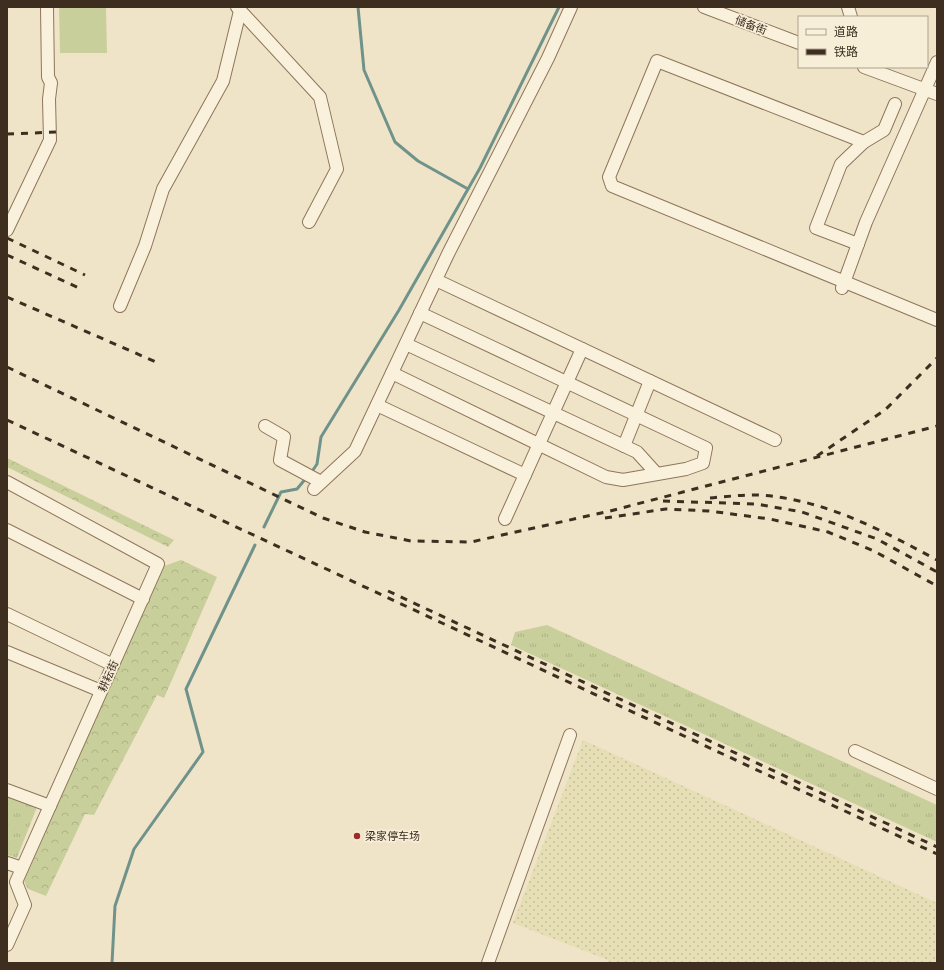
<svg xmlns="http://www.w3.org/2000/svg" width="944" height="970" viewBox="0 0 944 970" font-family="'Libre Baskerville','Noto Sans SC',serif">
<defs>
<pattern id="farmland-dots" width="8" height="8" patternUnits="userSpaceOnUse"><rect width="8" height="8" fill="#e6deb5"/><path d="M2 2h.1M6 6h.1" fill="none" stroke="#c6bf9b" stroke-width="1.8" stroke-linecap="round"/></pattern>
<pattern id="grass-tufts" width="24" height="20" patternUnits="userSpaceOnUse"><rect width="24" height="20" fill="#c9cf9b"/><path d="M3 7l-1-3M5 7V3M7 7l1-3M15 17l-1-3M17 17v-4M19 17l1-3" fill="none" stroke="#aeb285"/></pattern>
<pattern id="forest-crowns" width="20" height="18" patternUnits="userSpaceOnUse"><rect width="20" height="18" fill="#c9cf9b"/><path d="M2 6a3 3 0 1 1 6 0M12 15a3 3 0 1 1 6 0" fill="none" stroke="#aeb285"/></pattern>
</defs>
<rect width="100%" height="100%" fill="#f0e4c8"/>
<path fill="url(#farmland-dots)" d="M583,740L937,903V963H608V960L513,923Z"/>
<g fill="url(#grass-tufts)">
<path d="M547,625L937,805V842L511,645L515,632Z"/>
<path d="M7,796L37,807L17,858L7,855Z"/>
</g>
<g fill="url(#forest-crowns)">
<path d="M7,458L174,540L168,547L7,467Z"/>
<path d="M181,560L217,577L164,698L157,695L94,815L85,814L46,896L28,889L24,881L164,566Z"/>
</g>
<path fill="#c9cf9b" d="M59,7H106L107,53H60Z"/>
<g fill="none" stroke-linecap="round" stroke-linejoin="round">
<g stroke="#6f938a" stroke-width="3">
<path d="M358,7L364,70L395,142L418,161L468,189"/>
<path d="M311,473L317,464L321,437L399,310L480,168L559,7"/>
<path d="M264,527L281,492L297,489L307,477"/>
<path d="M112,963L115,906L134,849L203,752L186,689L255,545"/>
</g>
<g stroke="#8d765c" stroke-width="14">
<g id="minor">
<path d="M237,7L320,97L337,169L309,222"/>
<path d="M704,7L799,43"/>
<path d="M848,7L851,17"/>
<path d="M864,67L937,94"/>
<path d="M895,104L884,130L864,142L657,61L609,177L612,186L937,320"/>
<path d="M7,230L50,140L49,99L51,83L48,77L47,7"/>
<path d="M858,244L816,228L841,164L864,142"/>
<path d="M436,280L775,440"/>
<path d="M842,288L866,222L937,62"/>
<path d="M120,306L145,246L163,189L223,81L240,11"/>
<path d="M406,344L637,452L656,473"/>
<path d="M392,373L606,477L623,480L686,469L703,463L706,448L420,313"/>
<path d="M377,405L525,475"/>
<path d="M265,426L284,437L280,460L321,482"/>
<path d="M624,446L650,381"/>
<path d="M7,482L158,564L16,882L25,905L7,945"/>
<path d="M314,489L355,451L448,254L548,58L571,7"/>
<path d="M505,519L582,349"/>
<path d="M7,530L143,599"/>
<path d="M7,614L113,665"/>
<path d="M7,652L101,691"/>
<path d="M855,751L937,789"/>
<path d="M7,790L50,806"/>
<path d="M7,863L22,868"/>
<path d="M488,963L570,735"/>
</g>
</g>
<use href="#minor" stroke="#faf1dc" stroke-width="12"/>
<g stroke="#3d2e20" stroke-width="3" stroke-dasharray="7 7" stroke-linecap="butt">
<path d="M7,134L57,132"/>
<path d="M7,238L85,275"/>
<path d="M7,255L79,288"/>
<path d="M7,297L156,362"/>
<path d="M7,367L323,518L365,532L411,541L471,542L610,511L937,426"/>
<path d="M7,420L937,854"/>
<path d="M817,456L885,410L937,358"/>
<path d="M710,498C733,496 756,493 778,497C835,505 887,533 937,560"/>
<path d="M663,501L756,504L802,512L877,539L937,572"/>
<path d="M605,518L666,509L709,511L770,519L828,532L874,551L937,586"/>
<path d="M388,591L937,847"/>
</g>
</g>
<circle fill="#9e2a2b" stroke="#f7eed8" stroke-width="1.5" cx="357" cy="836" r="4"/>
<g text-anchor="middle" stroke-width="3.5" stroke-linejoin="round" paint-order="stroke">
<g font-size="11" fill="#3d2e20" stroke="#f7eed8">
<text transform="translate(751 25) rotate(20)" y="4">储备街</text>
<text transform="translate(108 676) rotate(-66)" y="4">耕耘街</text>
</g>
<g font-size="11" fill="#3d2e20" stroke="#f7eed8" text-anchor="start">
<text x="365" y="840">梁家停车场</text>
</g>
</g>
<rect width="944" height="970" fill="none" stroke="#3d2e20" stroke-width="16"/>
<rect x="798" y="16" width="130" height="52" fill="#f7eed8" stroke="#ada18e"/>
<rect x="806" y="29" width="20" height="6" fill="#faf1dc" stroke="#ada18e"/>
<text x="834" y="36" font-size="12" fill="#3d2e20">道路</text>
<rect x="806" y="49" width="20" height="6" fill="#3d2e20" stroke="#ada18e"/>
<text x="834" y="56" font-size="12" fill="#3d2e20">铁路</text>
</svg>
